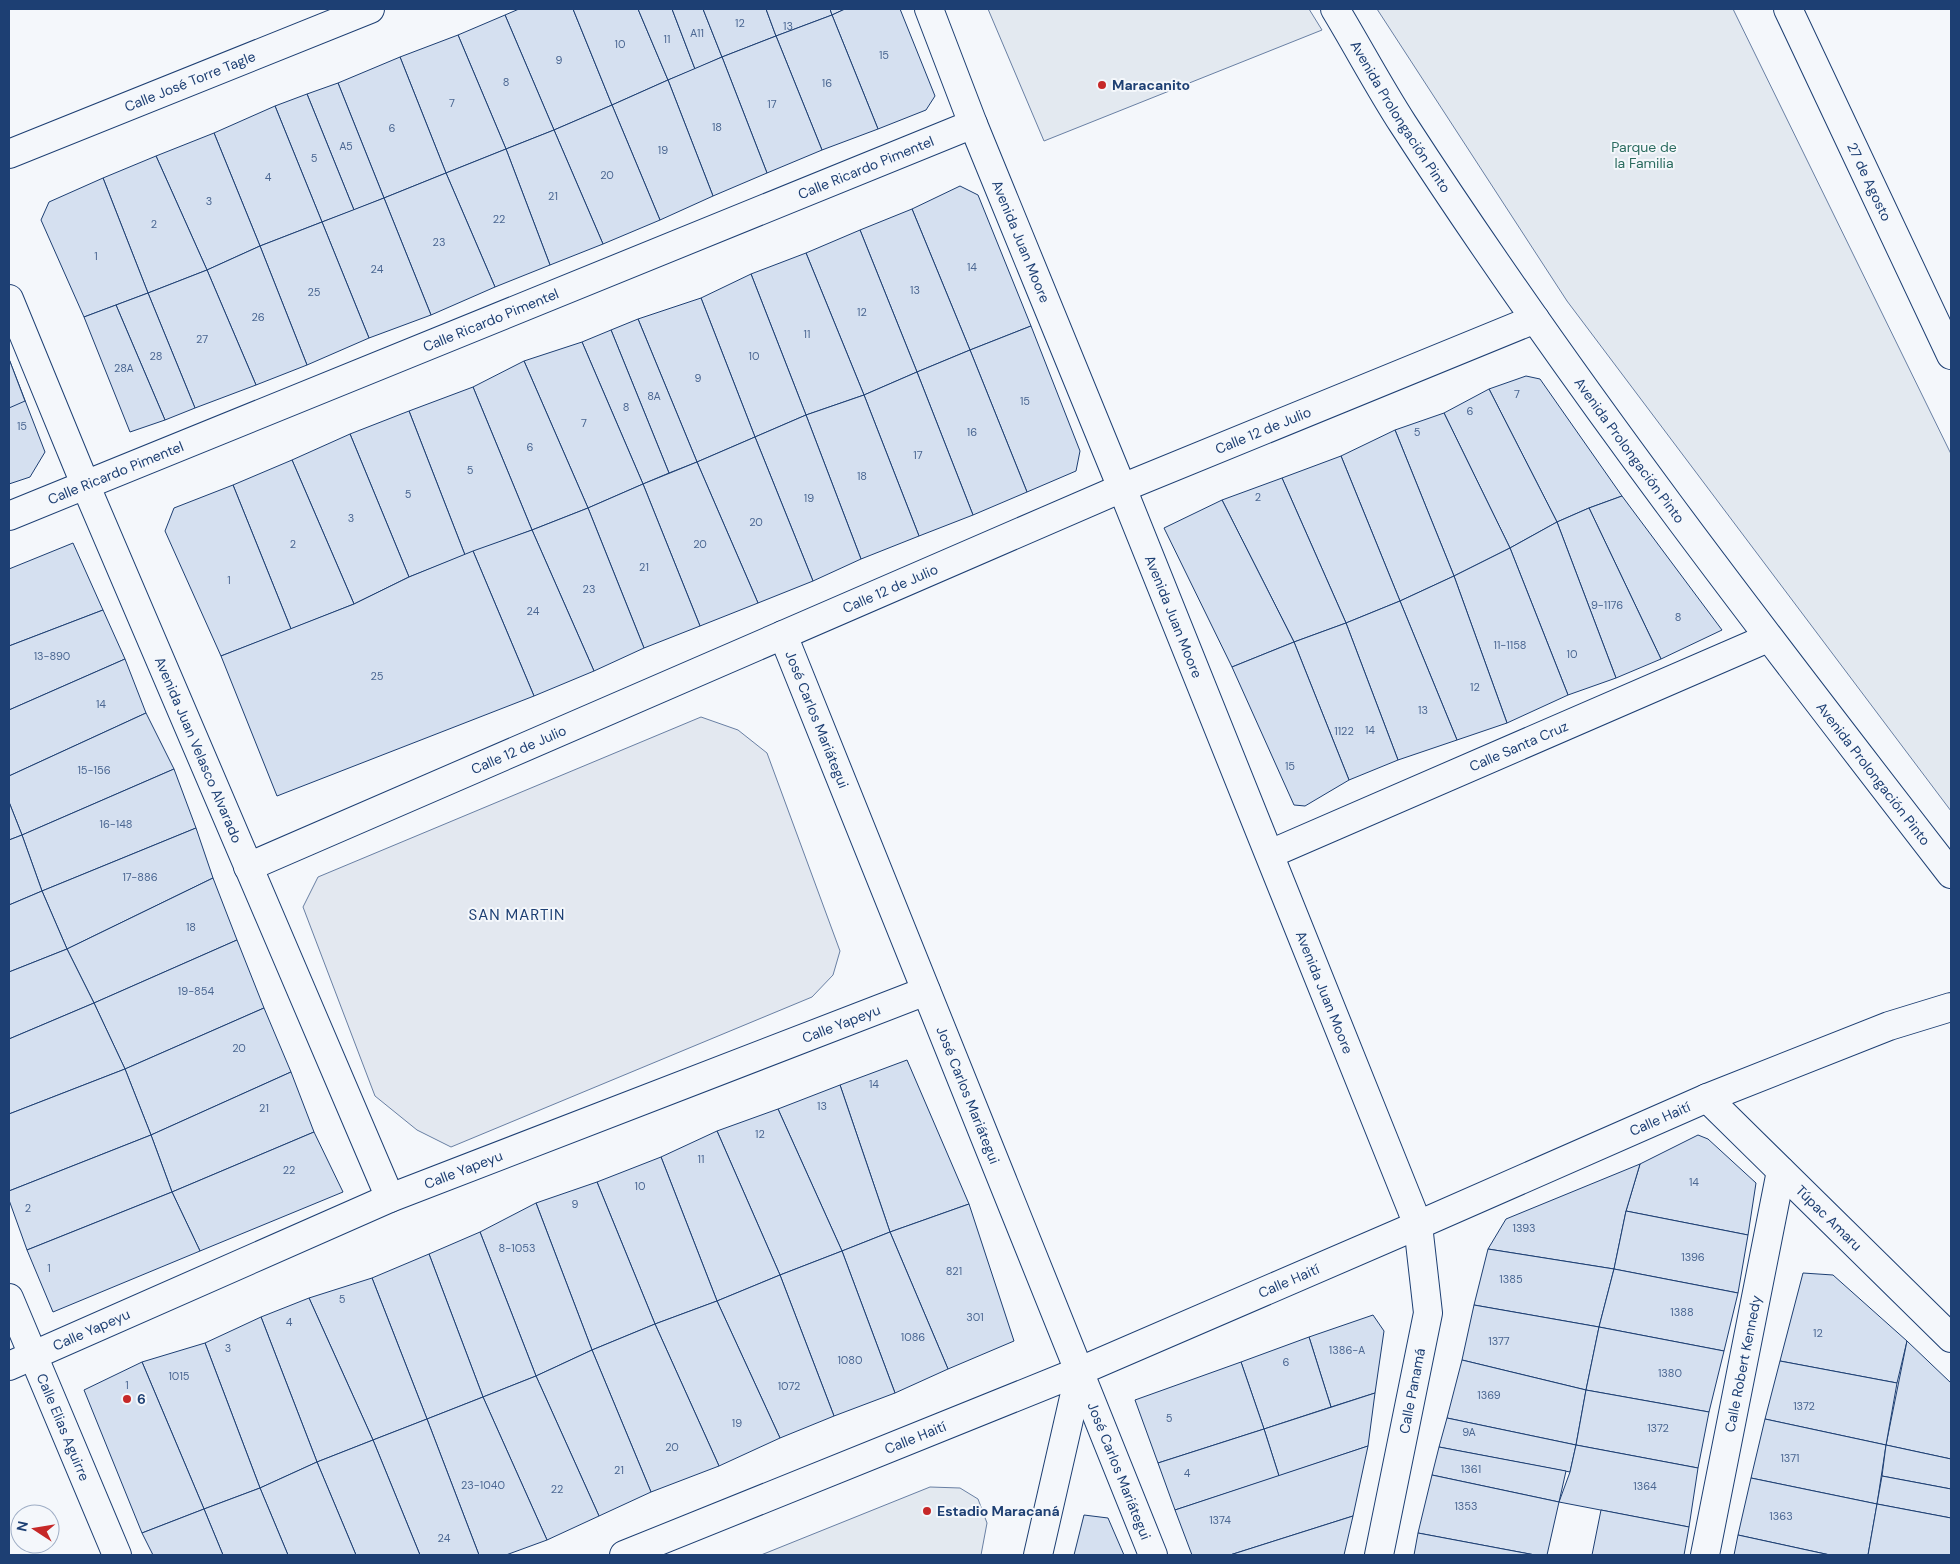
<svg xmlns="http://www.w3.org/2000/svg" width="1960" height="1564" viewBox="0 0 1960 1564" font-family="'DM Sans',sans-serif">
<rect width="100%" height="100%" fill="#f4f7fb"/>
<g fill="#e3e9f0" stroke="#687fa3">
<path d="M988,9H1309L1322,30L1044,141Z"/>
<path d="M1377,9H1733L1951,454V811L1567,301Z"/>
<path d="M930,1487L960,1488L978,1499L987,1523L981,1555H761Z"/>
</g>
<path fill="#e3e8f0" stroke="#687fa3" d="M701,717L738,730L767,753L840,951L833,975L812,997L451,1147L417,1130L375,1096L303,907L318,877Z"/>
<g fill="#d5e0f0" stroke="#1d3f73">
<path d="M519,9H573L612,105L554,130L505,15Z"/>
<path d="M573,9H638L668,80L612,105Z"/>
<path d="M638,9H672L695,69L668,80Z"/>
<path d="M672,9H703L722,57L695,69Z"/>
<path d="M703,9H766L776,36L722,57Z"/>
<path d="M766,9H830L832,15L776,36Z"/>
<path d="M830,9H845L832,15Z"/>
<path d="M845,9H900L935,96L926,110L878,129L832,15Z"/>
<path d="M505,15L554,130L506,149L458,35Z"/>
<path d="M832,15L878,129L822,150L776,36Z"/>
<path d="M458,35L506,149L446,173L400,57Z"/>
<path d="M776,36L822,150L767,173L722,57Z"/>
<path d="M400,57L446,173L384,198L338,83Z"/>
<path d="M722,57L767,173L713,196L668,80Z"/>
<path d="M668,80L713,196L660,220L612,105Z"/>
<path d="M338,83L384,198L354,210L307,94Z"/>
<path d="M307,94L354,210L322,222L275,106Z"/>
<path d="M612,105L660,220L603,244L554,130Z"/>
<path d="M275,106L322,222L260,246L214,133Z"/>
<path d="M554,130L603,244L550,265L506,149Z"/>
<path d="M214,133L260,246L207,270L156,156Z"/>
<path d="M506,149L550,265L495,287L446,173Z"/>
<path d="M156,156L207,270L148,293L103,178Z"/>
<path d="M446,173L495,287L431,315L384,198Z"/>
<path d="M103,178L148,293L84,317L41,220L49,202Z"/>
<path d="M960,186L978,195L1031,326L970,350L912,209Z"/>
<path d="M384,198L431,315L369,338L322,222Z"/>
<path d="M912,209L970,350L917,372L860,230Z"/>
<path d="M322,222L369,338L307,365L260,246Z"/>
<path d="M860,230L917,372L864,395L806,253Z"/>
<path d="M260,246L307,365L256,385L207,270Z"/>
<path d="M806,253L864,395L806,415L751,274Z"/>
<path d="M207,270L256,385L195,408L148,293Z"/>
<path d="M751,274L806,415L755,437L701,298Z"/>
<path d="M148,293L195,408L165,420L116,305Z"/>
<path d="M701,298L755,437L697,462L638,319Z"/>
<path d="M116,305L165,420L130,432L84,317Z"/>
<path d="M638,319L697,462L669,473L611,330Z"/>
<path d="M1031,326L1080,451L1076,471L1027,492L970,350Z"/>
<path d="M611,330L669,473L643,484L582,342Z"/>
<path d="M582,342L643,484L588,508L524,361Z"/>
<path d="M970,350L1027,492L973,515L917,372Z"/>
<path d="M9,359L45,452L30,477L9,484Z"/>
<path d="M9,359L25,401L9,408Z"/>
<path d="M524,361L588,508L532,530L473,387Z"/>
<path d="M917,372L973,515L919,536L864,395Z"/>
<path d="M1526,376L1540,379L1622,496L1589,508L1557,522L1489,389Z"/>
<path d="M473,387L532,530L465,555L409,411Z"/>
<path d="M1489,389L1557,522L1510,548L1444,413Z"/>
<path d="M864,395L919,536L861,559L806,415Z"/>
<path d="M409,411L465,555L409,577L350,434Z"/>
<path d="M1444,413L1510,548L1454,576L1395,430Z"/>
<path d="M806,415L861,559L813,581L755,437Z"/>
<path d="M1395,430L1454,576L1400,601L1341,456Z"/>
<path d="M350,434L409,577L354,604L292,460Z"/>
<path d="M755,437L813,581L758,603L697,462Z"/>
<path d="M1341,456L1400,601L1346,623L1282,478Z"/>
<path d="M292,460L354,604L291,629L233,485Z"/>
<path d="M697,462L758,603L700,626L643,484Z"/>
<path d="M1282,478L1346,623L1294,642L1222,500Z"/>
<path d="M643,484L700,626L644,648L588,508Z"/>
<path d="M233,485L291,629L221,656L165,531L174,508Z"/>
<path d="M1622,496L1722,630L1661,659L1589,508Z"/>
<path d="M1222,500L1294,642L1232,667L1164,528Z"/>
<path d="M588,508L644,648L594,671L532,530Z"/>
<path d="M1589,508L1661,659L1616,678L1557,522Z"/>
<path d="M1557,522L1616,678L1568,695L1510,548Z"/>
<path d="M532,530L594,671L534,696L473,551Z"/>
<path d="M73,543L103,610L9,646V569Z"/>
<path d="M1510,548L1568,695L1507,723L1454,576Z"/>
<path d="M473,551L534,696L277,796L221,656L354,604L409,577Z"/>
<path d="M1454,576L1507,723L1457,740L1400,601Z"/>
<path d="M1400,601L1457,740L1398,760L1346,623Z"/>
<path d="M103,610L125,659L9,710V646Z"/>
<path d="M1346,623L1398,760L1349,780L1294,642Z"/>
<path d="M1294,642L1349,780L1305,806L1294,805L1232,667Z"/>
<path d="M125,659L146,713L9,776V710Z"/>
<path d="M146,713L174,769L22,835L9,802V776Z"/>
<path d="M174,769L196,828L42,891L22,835Z"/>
<path d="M9,802L22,835L9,840Z"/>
<path d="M196,828L213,878L67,949L42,891Z"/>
<path d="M22,835L42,891L9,905V840Z"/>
<path d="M213,878L237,940L94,1003L67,949Z"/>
<path d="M42,891L67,949L9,972V905Z"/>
<path d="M237,940L264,1008L125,1069L94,1003Z"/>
<path d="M67,949L94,1003L9,1039V972Z"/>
<path d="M94,1003L125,1069L9,1114V1039Z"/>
<path d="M264,1008L291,1072L151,1135L125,1069Z"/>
<path d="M907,1060L969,1204L890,1232L840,1085Z"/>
<path d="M125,1069L151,1135L9,1191V1114Z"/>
<path d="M291,1072L314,1132L172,1192L151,1135Z"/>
<path d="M840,1085L890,1232L842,1251L778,1109Z"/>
<path d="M778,1109L842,1251L780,1275L717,1131Z"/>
<path d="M717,1131L780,1275L717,1301L661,1157Z"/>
<path d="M314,1132L343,1192L200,1251L172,1192Z"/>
<path d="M151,1135L172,1192L27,1250L9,1200V1191Z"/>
<path d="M1698,1135L1708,1139L1756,1183L1748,1235L1626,1211L1640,1164Z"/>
<path d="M661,1157L717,1301L655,1324L597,1182Z"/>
<path d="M1640,1164L1626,1211L1614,1269L1488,1249L1506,1219Z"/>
<path d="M597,1182L655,1324L592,1350L536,1203Z"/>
<path d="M172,1192L200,1251L53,1312L27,1250Z"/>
<path d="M536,1203L592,1350L536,1376L480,1232Z"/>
<path d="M969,1204L1014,1341L948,1369L890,1232Z"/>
<path d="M1626,1211L1748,1235L1738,1293L1614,1269Z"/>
<path d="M480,1232L536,1376L483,1397L429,1254Z"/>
<path d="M890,1232L948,1369L895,1393L842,1251Z"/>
<path d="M1488,1249L1614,1269L1599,1327L1474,1305Z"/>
<path d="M842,1251L895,1393L834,1416L780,1275Z"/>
<path d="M429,1254L483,1397L427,1419L372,1278Z"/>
<path d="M1614,1269L1738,1293L1724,1351L1599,1327Z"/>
<path d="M1803,1273L1833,1275L1907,1341L1897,1383L1780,1361Z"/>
<path d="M780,1275L834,1416L780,1438L717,1301Z"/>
<path d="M372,1278L427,1419L373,1440L309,1298Z"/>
<path d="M309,1298L373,1440L317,1462L261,1317Z"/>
<path d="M717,1301L780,1438L719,1466L655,1324Z"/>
<path d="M1474,1305L1599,1327L1586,1390L1462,1360Z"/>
<path d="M1373,1315L1384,1331L1375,1393L1331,1407L1309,1337Z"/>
<path d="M261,1317L317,1462L260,1488L205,1343Z"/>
<path d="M655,1324L719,1466L651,1492L592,1350Z"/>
<path d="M1599,1327L1724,1351L1709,1412L1586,1390Z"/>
<path d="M1309,1337L1331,1407L1264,1429L1241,1362Z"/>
<path d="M1907,1341L1951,1383V1459L1886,1445Z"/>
<path d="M205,1343L260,1488L204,1509L142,1362Z"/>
<path d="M592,1350L651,1492L599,1516L536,1376Z"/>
<path d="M1462,1360L1586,1390L1576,1445L1447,1418Z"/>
<path d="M1780,1361L1897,1383L1886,1445L1765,1419Z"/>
<path d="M142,1362L204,1509L142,1533L84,1390Z"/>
<path d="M1241,1362L1264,1429L1158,1463L1135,1400Z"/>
<path d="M536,1376L599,1516L547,1540L483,1397Z"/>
<path d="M1586,1390L1709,1412L1698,1468L1576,1445Z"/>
<path d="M1375,1393L1368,1446L1279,1476L1264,1429Z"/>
<path d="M483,1397L547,1540L506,1555H479L427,1419Z"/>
<path d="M1447,1418L1576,1445L1570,1472L1439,1447Z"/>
<path d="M427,1419L479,1555H420L373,1440Z"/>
<path d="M1765,1419L1886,1445L1877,1504L1751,1478Z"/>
<path d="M1264,1429L1279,1476L1175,1510L1158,1463Z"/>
<path d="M373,1440L420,1555H356L317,1462Z"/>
<path d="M1576,1445L1698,1468L1689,1527L1559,1502L1570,1472Z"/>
<path d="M1886,1445L1951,1459V1489L1882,1476Z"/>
<path d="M1368,1446L1353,1516L1230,1555H1192L1175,1510Z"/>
<path d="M1439,1447L1566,1471L1559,1502L1432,1475Z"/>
<path d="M317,1462L356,1555H288L260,1488Z"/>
<path d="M1432,1475L1559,1502L1547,1555H1535L1418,1533Z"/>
<path d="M1882,1476L1951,1489V1518L1877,1504Z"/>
<path d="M1751,1478L1877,1504L1868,1555H1830L1738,1535Z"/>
<path d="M260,1488L288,1555H223L204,1509Z"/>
<path d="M1877,1504L1951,1518V1555H1868Z"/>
<path d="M204,1509L223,1555H153L142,1533Z"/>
<path d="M1601,1510L1689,1527L1684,1555H1592Z"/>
<path d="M1084,1515L1108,1518L1124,1555H1074Z"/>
<path d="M1353,1516L1344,1555H1230Z"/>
<path d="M1418,1533L1535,1555H1414Z"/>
<path d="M1738,1535L1830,1555H1734Z"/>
</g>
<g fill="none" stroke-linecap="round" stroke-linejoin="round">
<g stroke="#1d3f73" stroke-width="30">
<g id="minor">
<path id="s1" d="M929,9L973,124L1122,488L1418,1225L1428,1313L1379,1555"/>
<path id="s2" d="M1335,9C1358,47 1379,87 1403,124C1571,383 1762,630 1951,874"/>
<path id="s3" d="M1788,9L1951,355"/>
<path id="s4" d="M9,154L370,9"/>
<path id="s5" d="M9,299L85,484L390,1198"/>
<path id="s6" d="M9,516L973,124"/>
<path id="s7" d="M783,635L1153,1555"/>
<path id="s8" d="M1270,854L1768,638"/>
<path id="s9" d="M248,867L1122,488L1535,319"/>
<path id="s10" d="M1707,1098L1951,1338"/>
<path id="s11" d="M9,1298L117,1555"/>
<path id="s12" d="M9,1366L390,1198L926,991"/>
<path id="s13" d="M624,1555L1080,1371L1418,1225L1707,1098L1889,1026L1951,1007"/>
<path d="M1038,1555L1080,1371"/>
<path id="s14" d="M1705,1555L1781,1171"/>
</g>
</g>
<use href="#minor" stroke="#f4f7fb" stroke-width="28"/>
</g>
<g fill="#c62828" stroke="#f4f7fb" stroke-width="2">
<circle cx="1102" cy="85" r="5"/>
<circle cx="127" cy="1399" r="5"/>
<circle cx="927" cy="1511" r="5"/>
</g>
<g text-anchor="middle" stroke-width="4" stroke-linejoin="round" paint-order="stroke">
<g font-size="11" fill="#4b6792">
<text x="740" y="27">12</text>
<text x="788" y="30">13</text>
<text x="697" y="37">A11</text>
<text x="667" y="43">11</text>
<text x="620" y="48">10</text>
<text x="884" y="59">15</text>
<text x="559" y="64">9</text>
<text x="506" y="86">8</text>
<text x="827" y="87">16</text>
<text x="452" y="107">7</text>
<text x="772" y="108">17</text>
<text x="717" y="131">18</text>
<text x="392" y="132">6</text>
<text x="346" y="150">A5</text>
<text x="663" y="154">19</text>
<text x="314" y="162">5</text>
<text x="607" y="179">20</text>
<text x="268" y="181">4</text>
<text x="553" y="200">21</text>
<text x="209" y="205">3</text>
<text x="499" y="223">22</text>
<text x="154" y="228">2</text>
<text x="439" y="246">23</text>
<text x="96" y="260">1</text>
<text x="972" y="271">14</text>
<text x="377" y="273">24</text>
<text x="915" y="294">13</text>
<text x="314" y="296">25</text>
<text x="862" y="316">12</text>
<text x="258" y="321">26</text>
<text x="807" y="338">11</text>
<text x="202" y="343">27</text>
<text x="156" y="360">28</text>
<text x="754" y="360">10</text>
<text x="124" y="372">28A</text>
<text x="698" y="382">9</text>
<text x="1517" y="398">7</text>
<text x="654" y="400">8A</text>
<text x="1025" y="405">15</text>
<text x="626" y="411">8</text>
<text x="1470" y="415">6</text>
<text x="584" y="427">7</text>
<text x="22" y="430">15</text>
<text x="972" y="436">16</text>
<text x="1417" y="436">5</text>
<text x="530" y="451">6</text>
<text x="918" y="459">17</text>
<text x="470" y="474">5</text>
<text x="862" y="480">18</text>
<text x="408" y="498">5</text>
<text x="1258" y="501">2</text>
<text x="809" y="502">19</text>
<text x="351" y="522">3</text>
<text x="756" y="526">20</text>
<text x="293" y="548">2</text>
<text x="700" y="548">20</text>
<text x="644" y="571">21</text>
<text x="229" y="584">1</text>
<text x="589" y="593">23</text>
<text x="1607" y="609">9-1176</text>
<text x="533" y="615">24</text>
<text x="1678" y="621">8</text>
<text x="1510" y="649">11-1158</text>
<text x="1572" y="658">10</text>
<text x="52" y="660">13-890</text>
<text x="377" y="680">25</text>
<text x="1475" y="691">12</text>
<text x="101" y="708">14</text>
<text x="1423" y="714">13</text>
<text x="1370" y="734">14</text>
<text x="1344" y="735">1122</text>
<text x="1290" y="770">15</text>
<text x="94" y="774">15-156</text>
<text x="116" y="828">16-148</text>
<text x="140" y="881">17-886</text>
<text x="191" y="931">18</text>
<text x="196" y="995">19-854</text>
<text x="239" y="1052">20</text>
<text x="874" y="1088">14</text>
<text x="822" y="1110">13</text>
<text x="264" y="1112">21</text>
<text x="760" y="1138">12</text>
<text x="701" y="1163">11</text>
<text x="289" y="1174">22</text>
<text x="1694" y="1186">14</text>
<text x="640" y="1190">10</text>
<text x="575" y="1208">9</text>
<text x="28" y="1212">2</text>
<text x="1524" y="1232">1393</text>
<text x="517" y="1252">8-1053</text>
<text x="1693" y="1261">1396</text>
<text x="49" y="1272">1</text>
<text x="954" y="1275">821</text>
<text x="1511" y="1283">1385</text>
<text x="342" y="1303">5</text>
<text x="1682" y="1316">1388</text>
<text x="975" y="1321">301</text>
<text x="289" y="1326">4</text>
<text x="1818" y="1337">12</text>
<text x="913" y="1341">1086</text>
<text x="1499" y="1345">1377</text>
<text x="228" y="1352">3</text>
<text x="1347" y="1354">1386-A</text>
<text x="850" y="1364">1080</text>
<text x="1286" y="1366">6</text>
<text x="1670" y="1377">1380</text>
<text x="179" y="1380">1015</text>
<text x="127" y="1389">1</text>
<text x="789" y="1390">1072</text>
<text x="1489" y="1399">1369</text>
<text x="1804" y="1410">1372</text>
<text x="1169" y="1422">5</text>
<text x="737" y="1427">19</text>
<text x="1658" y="1432">1372</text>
<text x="1469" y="1436">9A</text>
<text x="672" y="1451">20</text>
<text x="1790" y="1462">1371</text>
<text x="1471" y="1473">1361</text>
<text x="619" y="1474">21</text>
<text x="1187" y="1477">4</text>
<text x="483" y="1489">23-1040</text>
<text x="1645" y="1490">1364</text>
<text x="557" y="1493">22</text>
<text x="1466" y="1510">1353</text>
<text x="1781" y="1520">1363</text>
<text x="1220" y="1524">1374</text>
<text x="444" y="1542">24</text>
</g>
<g font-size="14" fill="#1d3f73" stroke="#f4f7fb">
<text dy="5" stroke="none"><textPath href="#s4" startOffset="195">Calle José Torre Tagle</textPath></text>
<text dy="5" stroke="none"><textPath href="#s2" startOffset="126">Avenida Prolongación Pinto</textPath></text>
<text dy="5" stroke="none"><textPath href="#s6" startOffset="925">Calle Ricardo Pimentel</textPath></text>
<text dy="5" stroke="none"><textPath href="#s3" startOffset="191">27 de Agosto</textPath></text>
<text dy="5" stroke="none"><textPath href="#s1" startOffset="250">Avenida Juan Moore</textPath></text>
<text dy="5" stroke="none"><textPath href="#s6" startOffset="520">Calle Ricardo Pimentel</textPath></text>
<text dy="5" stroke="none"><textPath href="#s9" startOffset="1105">Calle 12 de Julio</textPath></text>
<text dy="5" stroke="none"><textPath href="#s2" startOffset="531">Avenida Prolongación Pinto</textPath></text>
<text dy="5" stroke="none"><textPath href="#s6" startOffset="115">Calle Ricardo Pimentel</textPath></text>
<text dy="5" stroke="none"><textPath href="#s9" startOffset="700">Calle 12 de Julio</textPath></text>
<text dy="5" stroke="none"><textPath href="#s1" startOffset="655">Avenida Juan Moore</textPath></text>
<text dy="5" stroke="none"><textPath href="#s7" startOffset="91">José Carlos Mariátegui</textPath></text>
<text dy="5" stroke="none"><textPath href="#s8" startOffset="271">Calle Santa Cruz</textPath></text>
<text dy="5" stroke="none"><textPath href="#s5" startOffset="489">Avenida Juan Velasco Alvarado</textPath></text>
<text dy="5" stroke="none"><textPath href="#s9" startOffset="295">Calle 12 de Julio</textPath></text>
<text dy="5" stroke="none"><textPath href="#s2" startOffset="936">Avenida Prolongación Pinto</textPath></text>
<text dy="5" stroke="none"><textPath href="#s1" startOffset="1060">Avenida Juan Moore</textPath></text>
<text dy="5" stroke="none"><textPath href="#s12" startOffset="900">Calle Yapeyu</textPath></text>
<text dy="5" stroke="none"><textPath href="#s7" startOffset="496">José Carlos Mariátegui</textPath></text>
<text dy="5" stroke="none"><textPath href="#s13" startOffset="1124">Calle Haití</textPath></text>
<text dy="5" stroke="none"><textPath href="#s12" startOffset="495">Calle Yapeyu</textPath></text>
<text dy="5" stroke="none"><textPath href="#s10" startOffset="171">Túpac Amaru</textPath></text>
<text dy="5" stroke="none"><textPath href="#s13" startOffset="719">Calle Haití</textPath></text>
<text dy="5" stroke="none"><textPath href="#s12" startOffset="90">Calle Yapeyu</textPath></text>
<text dy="5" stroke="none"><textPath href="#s14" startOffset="195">Calle Robert Kennedy</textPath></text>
<text transform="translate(1412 1391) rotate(-79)" y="5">Calle Panamá</text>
<text dy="5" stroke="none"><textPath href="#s11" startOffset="140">Calle Elias Aguirre</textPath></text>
<text dy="5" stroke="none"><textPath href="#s13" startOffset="314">Calle Haití</textPath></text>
<text dy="5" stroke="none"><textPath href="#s7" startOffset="901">José Carlos Mariátegui</textPath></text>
</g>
<g font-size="14" font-weight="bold" fill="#1d3f73" stroke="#f4f7fb" text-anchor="start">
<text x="1112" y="90">Maracanito</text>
<text x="137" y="1404">6</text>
<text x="937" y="1516">Estadio Maracaná</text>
</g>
<g font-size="14" fill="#2c6c60" stroke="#f4f7fb">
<text x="1644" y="152">Parque de<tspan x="1644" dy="16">la Familia</tspan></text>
</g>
<g font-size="15" letter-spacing="1" fill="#1d3f73" stroke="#f4f7fb">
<text x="517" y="920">SAN MARTIN</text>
</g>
</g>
<rect width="1960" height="1564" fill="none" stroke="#1d3f73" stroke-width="20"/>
<g transform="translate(35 1529) rotate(282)"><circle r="24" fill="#f4f7fb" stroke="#9eadc5"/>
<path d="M0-4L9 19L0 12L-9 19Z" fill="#c62828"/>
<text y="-8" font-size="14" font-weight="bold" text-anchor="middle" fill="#1d3f73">N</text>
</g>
</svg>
